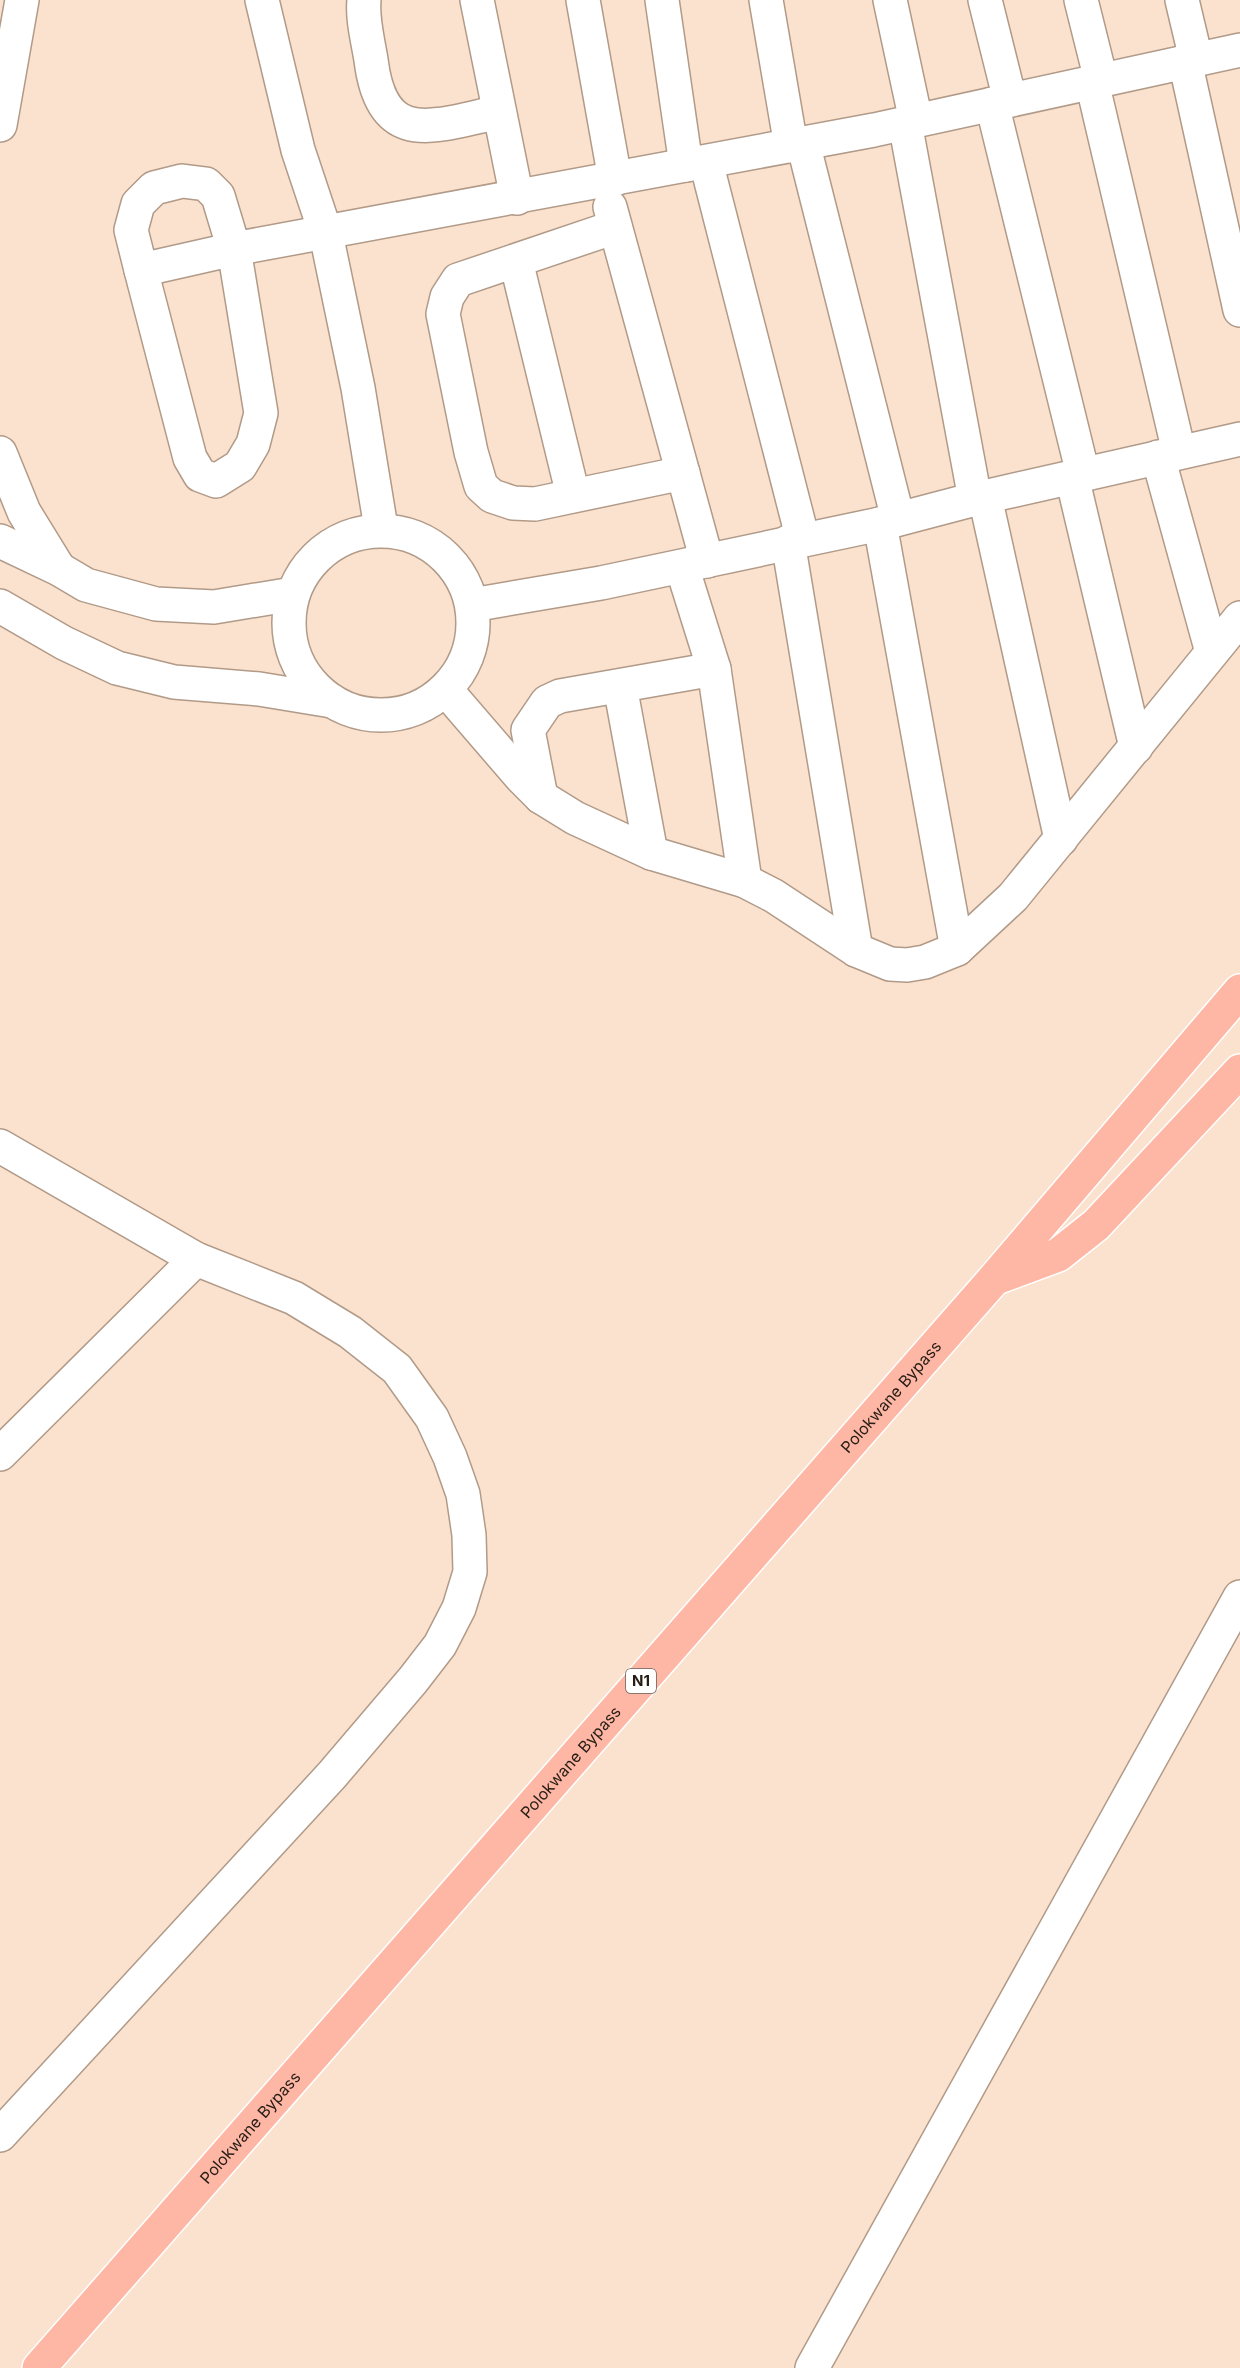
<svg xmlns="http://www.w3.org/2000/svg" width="1240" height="2368" viewBox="0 0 1240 2368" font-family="Inter,sans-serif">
<rect width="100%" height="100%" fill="#fae2ce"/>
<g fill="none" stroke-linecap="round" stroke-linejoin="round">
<g stroke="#b19a88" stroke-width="36">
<g id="minor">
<path d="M262,0L298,150L326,234L358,388L381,528"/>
<path d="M364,0C362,19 368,41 371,60C382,149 433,126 499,112"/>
<path d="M477,0L517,198"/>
<path d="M583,0L615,179"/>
<path d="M662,0L686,165"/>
<path d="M766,0L791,146"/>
<path d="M890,0L916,121"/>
<path d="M985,0L1010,100"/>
<path d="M1081,0L1101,80"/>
<path d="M1182,0L1196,59"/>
<path d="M1185,61L1240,310"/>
<path d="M1092,82L1179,452"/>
<path d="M992,104L1083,474"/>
<path d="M905,123L975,499"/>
<path d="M0,125L22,0"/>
<path d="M803,143L898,519"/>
<path d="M706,162L803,540"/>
<path d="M610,207L707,561"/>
<path d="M615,227L458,280L447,297L443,314L471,452L481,486L492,496L513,503L535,504L683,473"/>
<path d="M234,249L261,413L253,444L240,466L216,481L200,475L190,458L141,270Z"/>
<path d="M516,261L573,495"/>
<path d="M141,270L131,230L138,204L154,188L182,181L206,184L218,196L234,249L874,130L1240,50"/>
<path d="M0,453L24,512L59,569"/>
<path d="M1158,457L1212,652"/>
<path d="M1072,477L1136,747"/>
<path d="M985,497L1061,839"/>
<path d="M880,524L957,949"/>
<circle cx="381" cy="623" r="92"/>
<path d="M0,541L59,569L86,585L156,604L214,607L293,594"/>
<path d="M788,542L856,950"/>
<path d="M682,567L714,669L745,881"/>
<path d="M472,605L601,583L880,524L975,499L1240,439"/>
<path d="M0,606L64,643L117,668L174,682L259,689L332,701"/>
<path d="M620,686L651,853"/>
<path d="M446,690L521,777L541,797L575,818L651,853L745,881L774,896L856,950L890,964L907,965L925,962L957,949L1013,897L1240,618"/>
<path d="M541,797L528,730L547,702L560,696L714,669"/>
<path d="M0,1146L196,1259L294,1298L350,1332L397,1369L432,1418L450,1457L463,1494L469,1535L470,1572L459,1608L440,1645L413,1680L332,1775L0,2135"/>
<path d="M0,1454L196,1259"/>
<path d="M812,2368L1240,1597"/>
</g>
</g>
<g stroke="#fff" stroke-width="36">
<g id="highway">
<path d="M996,1278L1058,1255L1096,1225L1240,1071"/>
<path id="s1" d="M39,2368L994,1279L1240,991"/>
</g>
</g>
<use href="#minor" stroke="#fff" stroke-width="33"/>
<use href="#highway" stroke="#ffb7a5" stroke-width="33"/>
</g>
<g text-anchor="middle" stroke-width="4.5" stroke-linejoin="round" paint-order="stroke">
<rect fill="#fff" stroke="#66605b" stroke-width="1.5" x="626" y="1669" width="30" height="24" rx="4.5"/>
<g font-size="15" font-weight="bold" fill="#251c15">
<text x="641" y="1686">N1</text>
</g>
<g font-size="16" fill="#251c15" stroke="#fff">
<text dy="6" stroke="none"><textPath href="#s1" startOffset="1292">Polokwane Bypass</textPath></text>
<text dy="6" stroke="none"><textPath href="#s1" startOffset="806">Polokwane Bypass</textPath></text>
<text dy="6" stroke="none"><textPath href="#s1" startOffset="320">Polokwane Bypass</textPath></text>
</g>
</g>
</svg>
